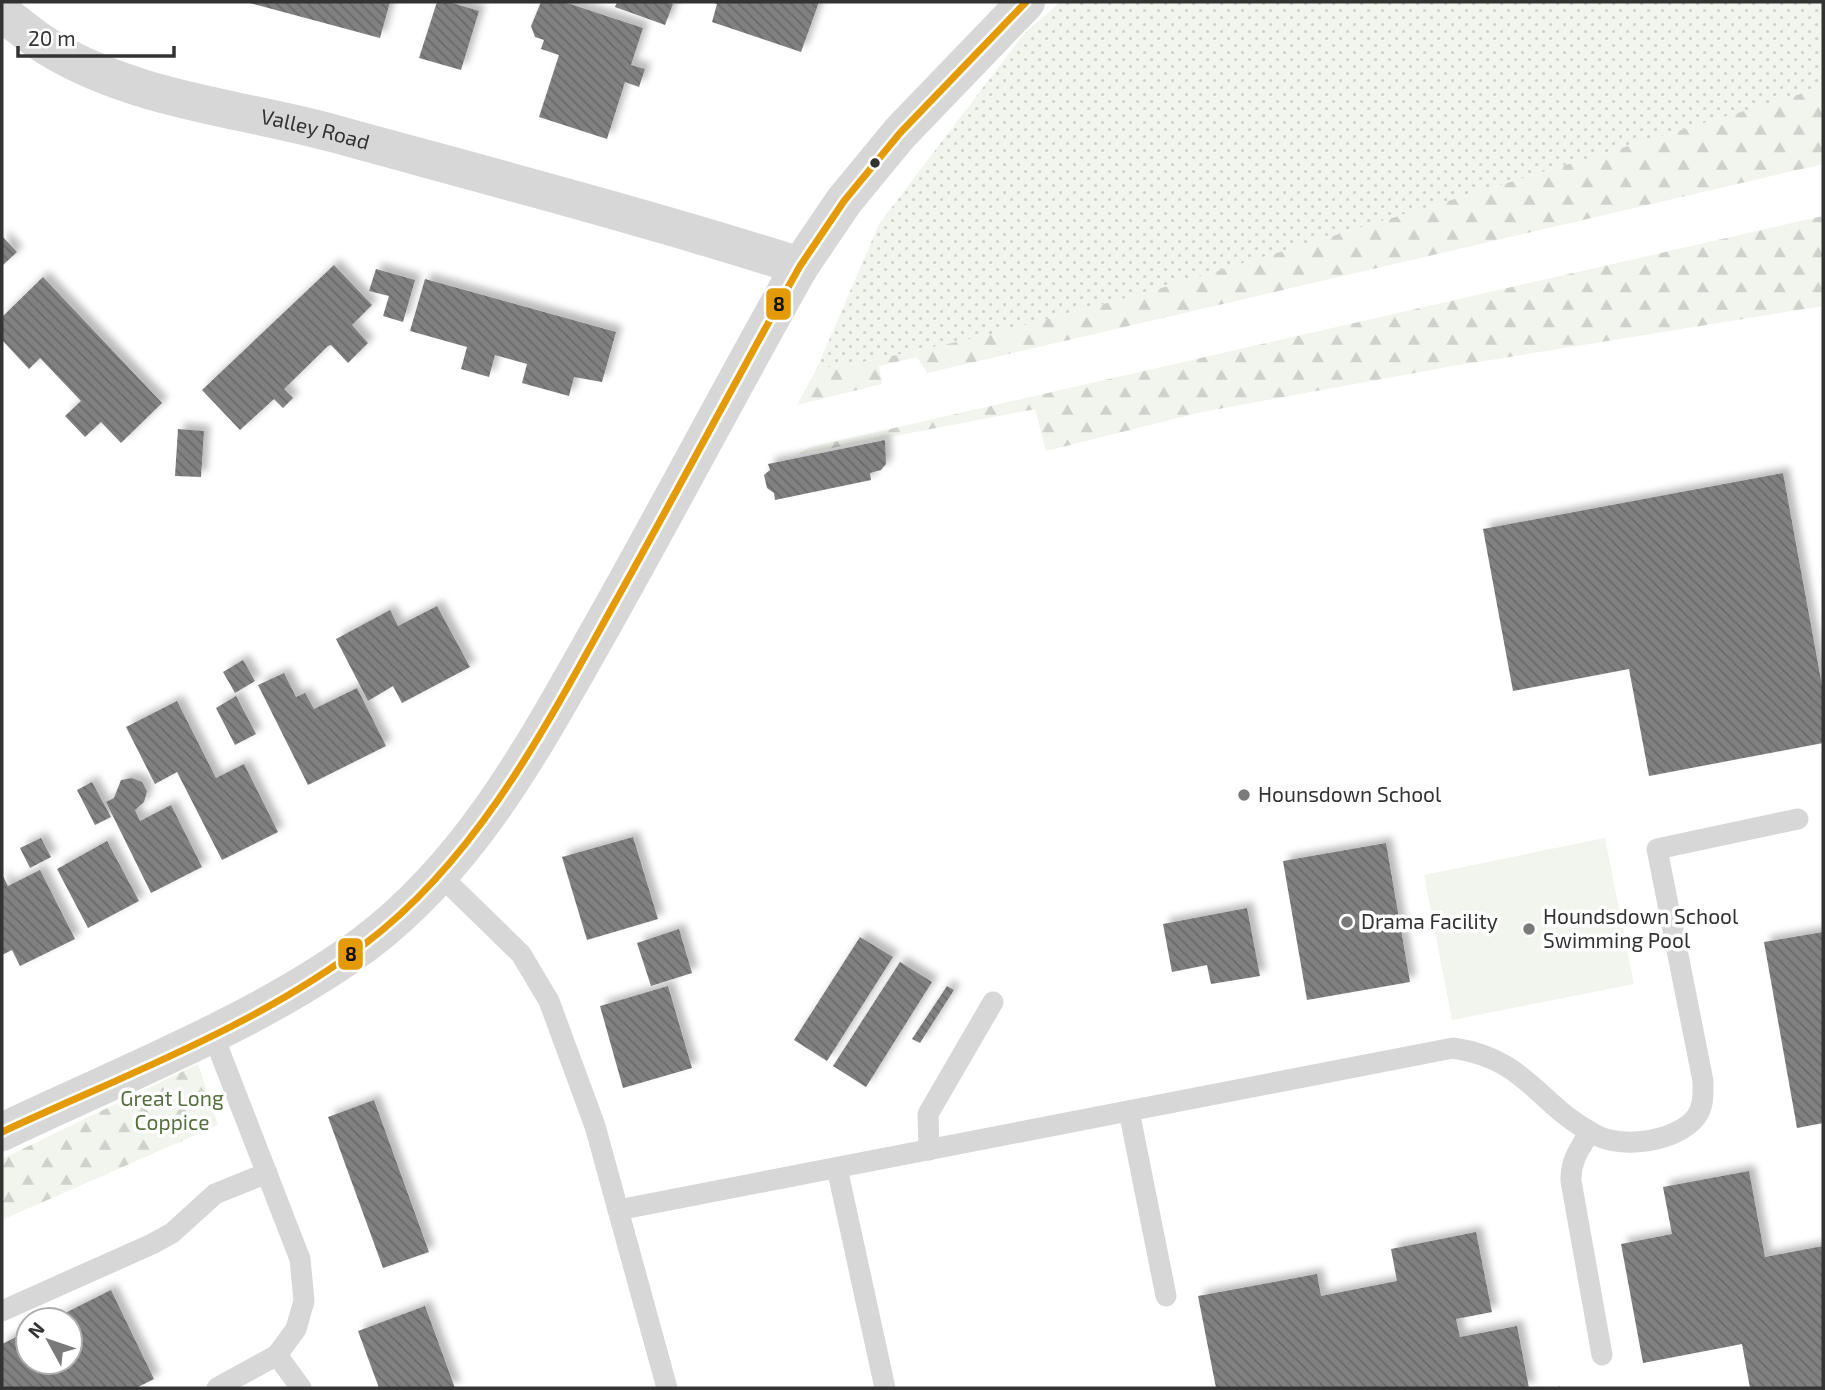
<svg xmlns="http://www.w3.org/2000/svg" width="1825" height="1390" viewBox="0 0 1825 1390" font-family="'Exo 2',sans-serif">
<defs>
<pattern id="grass-dots" width="8" height="8" patternUnits="userSpaceOnUse" patternTransform="scale(1.75)"><rect width="8" height="8" fill="#f1f5ed"/><path d="M2 2h.1M6 6h.1" fill="none" stroke="#cfd2cc" stroke-width="1.8" stroke-linecap="round"/></pattern>
<pattern id="forest-firs" width="22" height="20" patternUnits="userSpaceOnUse" patternTransform="scale(1.75)"><rect width="22" height="20" fill="#f1f5ed"/><path d="M5 1l3.5 6h-7zM16 11l3.5 6h-7z" fill="#cfd2cc"/></pattern>
<pattern id="building-back-hatch" width="6" height="6" patternUnits="userSpaceOnUse" patternTransform="scale(1.75)"><rect width="6" height="6" fill="#818181"/><path d="M-1 5l2 2M0 0l6 6M5-1l2 2" fill="none" stroke="#6a6a6a"/></pattern>
<filter id="shadow"><feDropShadow dx="6" dy="-6" stdDeviation="3.5" flood-color="#0004"/></filter>
</defs>
<rect width="100%" height="100%" fill="#fff"/>
<path fill="url(#grass-dots)" d="M1060,2H1823V87L1148,292L984,336L850,365L817,368L879,224L1023,35Z"/>
<g fill="url(#forest-firs)">
<path d="M1823,87V164L927,373L917,357L879,366L882,384L797,405L817,368L850,365L984,336L1148,292Z"/>
<path d="M1823,216V306L1453,366L1202,412L1046,451L1035,409L796,455L811,447Z"/>
<path d="M198,1064L218,1125L2,1220V1159Z"/>
</g>
<path fill="#f1f5ed" d="M1605,838L1634,984L1452,1020L1424,875Z"/>
<g fill="url(#building-back-hatch)" filter="url(#shadow)">
<path d="M246,2H390L380,38Z"/>
<path d="M437,2H449L479,11L461,70L419,58Z"/>
<path d="M541,2H564L643,28L631,65L645,69L639,87L625,82L607,139L539,117L559,55L541,49L544,40L535,37L531,26Z"/>
<path d="M617,2H668L673,4L665,25L615,7Z"/>
<path d="M711,2H819L801,52L712,22L717,4Z"/>
<path d="M2,236L17,252L2,266Z"/>
<path d="M334,265L372,305L352,325L368,343L348,363L331,345L328,346L284,389L293,398L283,408L274,399L240,430L202,390Z"/>
<path d="M376,269L415,280L403,322L383,316L389,296L369,291Z"/>
<path d="M43,277L162,403L121,443L101,422L85,437L65,416L81,401L40,358L29,369L2,340V317Z"/>
<path d="M425,279L616,332L602,382L574,377L569,396L522,383L527,364L495,355L489,377L461,369L467,347L410,331Z"/>
<path d="M178,429L204,431L201,477L175,476Z"/>
<path d="M885,440L886,464L881,470L870,473L871,480L775,500L774,493L767,488L764,475L770,470L768,464Z"/>
<path d="M1783,473L1823,691V743L1649,776L1629,669L1513,691L1483,529Z"/>
<path d="M437,606L470,667L402,703L393,686L368,701L336,639L390,610L398,626Z"/>
<path d="M243,660L255,681L235,693L223,672Z"/>
<path d="M284,673L296,697L305,693L314,709L357,688L386,746L308,785L258,685Z"/>
<path d="M236,696L256,734L235,745L216,708Z"/>
<path d="M177,701L216,778L244,764L278,832L222,860L177,772L155,784L126,727Z"/>
<path d="M132,778L142,782L147,791L144,802L135,810L140,821L171,805L202,867L151,893L106,802L114,798L121,780Z"/>
<path d="M92,782L111,817L95,825L77,790Z"/>
<path d="M633,837L658,919L587,940L562,857Z"/>
<path d="M41,838L51,857L30,868L20,848Z"/>
<path d="M107,841L139,901L88,928L57,869Z"/>
<path d="M1386,843L1410,982L1307,1000L1283,861Z"/>
<path d="M40,870L75,939L20,966L12,950L2,955V874L8,886Z"/>
<path d="M1247,908L1260,976L1211,984L1207,965L1172,972L1163,924Z"/>
<path d="M679,929L692,973L651,986L637,943Z"/>
<path d="M1823,932V1123L1797,1128L1764,942Z"/>
<path d="M860,937L893,957L827,1061L794,1040Z"/>
<path d="M900,962L932,982L866,1087L833,1066Z"/>
<path d="M668,986L692,1068L623,1088L600,1006Z"/>
<path d="M947,986L954,990L920,1043L912,1039Z"/>
<path d="M374,1100L429,1252L383,1268L328,1117Z"/>
<path d="M1749,1171L1765,1257L1823,1246V1388H1750L1742,1344L1643,1363L1621,1244L1672,1234L1663,1187Z"/>
<path d="M1476,1232L1492,1312L1456,1319L1460,1337L1517,1326L1529,1388H1216L1198,1296L1317,1274L1321,1296L1397,1281L1391,1249Z"/>
<path d="M111,1290L154,1379L136,1388H2V1344L28,1331V1362H70V1320H51Z"/>
<path d="M425,1306L455,1388H379L358,1331Z"/>
</g>
<g fill="none" stroke-linecap="round" stroke-linejoin="round">
<path stroke="#d6d6d6" stroke-width="4.5" stroke-dasharray="3.5 3.5" stroke-linecap="butt" d="M1558,1387L1559,1388"/>
<g stroke="#d7d7d7" stroke-width="21">
<path d="M441,876L521,954L549,1001L595,1126L667,1388"/>
<path d="M212,1032L300,1259L304,1301L296,1329L277,1355L217,1388"/>
<path d="M1129,1111L1166,1296"/>
<path d="M1590,1132C1580,1148 1570,1161 1571,1181L1602,1355"/>
<path d="M929,1150L928,1114L993,1002"/>
<path d="M837,1168L885,1388"/>
<path d="M618,1210L1453,1048C1528,1059 1537,1105 1596,1135C1622,1149 1677,1142 1696,1117C1704,1107 1703,1094 1703,1081L1657,849L1798,819"/>
<path d="M2,1311L152,1244L172,1233L215,1194L267,1173"/>
<path d="M277,1355L301,1388"/>
</g>
<g stroke="#d7d7d7" stroke-width="38">
<path id="s1" d="M2,13C19,25 35,40 53,50C138,100 239,108 332,133C488,176 645,217 800,266"/>
<path d="M2,1132C119,1076 263,1020 366,943C474,861 536,742 602,626C669,507 733,385 800,266L844,201L900,133L1026,2"/>
</g>
<g stroke="#fff" stroke-width="12">
<path id="bus-1" d="M2,1132C124,1075 258,1026 366,943C479,857 546,726 614,604C677,492 737,378 800,266L844,201L900,133L1026,2"/>
</g>
<use href="#bus-1" stroke="#e39a05" stroke-width="7"/>
</g>
<circle fill="#333" stroke="#fff" stroke-width="2.5" cx="875" cy="163" r="6"/>
<g fill="#7a7a7a" stroke="#fff" stroke-width="2.5">
<circle cx="1244" cy="795" r="7"/>
<circle cx="1347" cy="922" r="7"/>
<circle cx="1529" cy="929" r="7"/>
</g>
<g text-anchor="middle" stroke-width="7" stroke-linejoin="round" paint-order="stroke">
<g font-size="21" fill="#333" stroke="#fff">
<text dy="7" stroke="none"><textPath href="#s1" startOffset="338">Valley Road</textPath></text>
</g>
<g font-size="21" fill="#333" stroke="#fff" text-anchor="start">
<text x="1258" y="802">Hounsdown School</text>
<text x="1543" y="924">Houndsdown School<tspan x="1543" dy="24">Swimming Pool</tspan></text>
<text x="1361" y="929">Drama Facility</text>
</g>
<g font-size="21" fill="#56703f" stroke="#fff">
<text x="172" y="1106">Great Long<tspan x="172" dy="24">Coppice</tspan></text>
</g>
</g>
<g stroke="#fff" stroke-width="2.5">
<rect x="765" y="287" width="27" height="34" rx="7" fill="#e39a05"/>
<rect x="337" y="937" width="27" height="34" rx="7" fill="#e39a05"/>
</g>
<g font-size="19" text-anchor="middle" font-weight="bold" fill="#111">
<text x="779" y="311">8</text>
<text x="351" y="961">8</text>
</g>
<rect width="1825" height="1390" fill="none" stroke="#333333" stroke-width="7"/>
<g transform="translate(49 1341) rotate(310)"><circle r="33" fill="#ffffff" stroke="#adadad" stroke-width="2"/>
<path d="M0-5L12 26L0 18L-12 26Z" fill="#7a7a7a"/>
<text y="-10" font-size="19" font-weight="bold" text-anchor="middle" fill="#333333">N</text>
</g>
<path d="M18 46v10h156v-10" fill="none" stroke="#333333" stroke-width="3.5"/>
<text x="28" y="46" font-size="21" fill="#333333" stroke="#ffffff" stroke-width="5" paint-order="stroke">20 m</text>
</svg>
